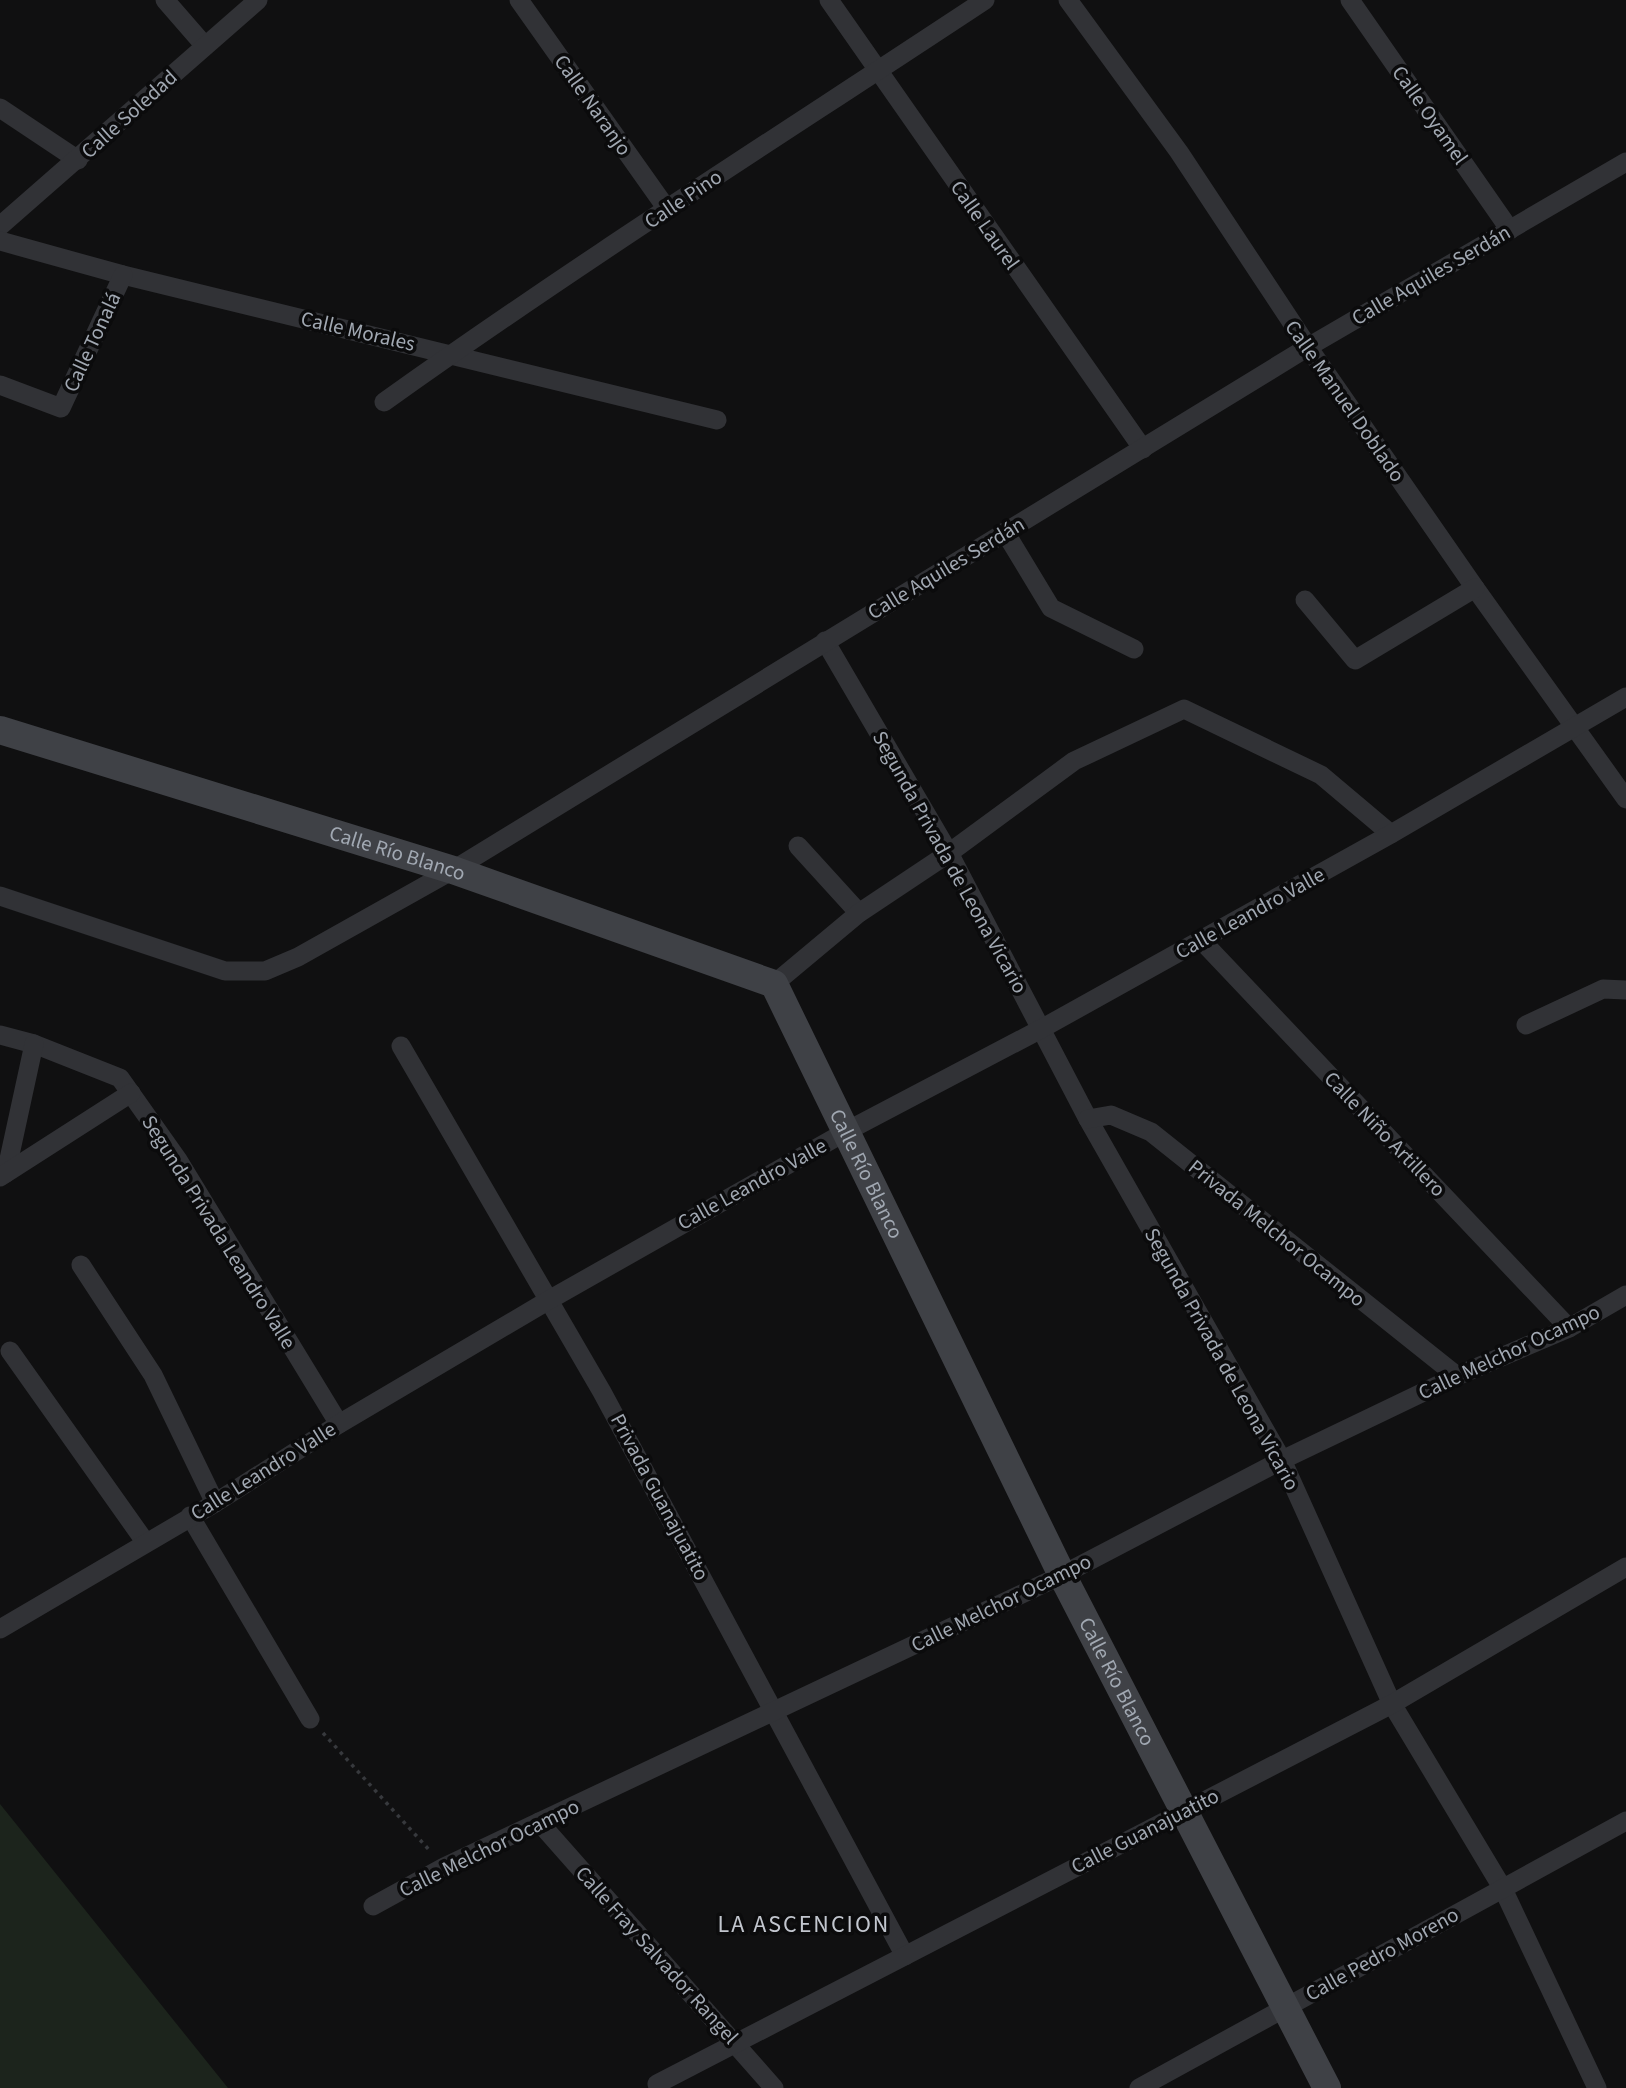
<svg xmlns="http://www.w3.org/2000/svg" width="1626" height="2088" viewBox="0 0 1626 2088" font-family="'Source Sans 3',sans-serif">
<rect width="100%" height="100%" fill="#101011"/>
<path fill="#1c241c" d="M0,1804L228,2088H0Z"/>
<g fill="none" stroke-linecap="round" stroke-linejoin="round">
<path stroke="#37393d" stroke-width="3.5" stroke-dasharray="3.5 5" stroke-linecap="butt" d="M323,1733L431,1852"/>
<g stroke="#313236" stroke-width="19">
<path d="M165,0L205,46"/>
<path d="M519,0L667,209"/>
<path d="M829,0L1143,449"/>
<path d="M1068,0L1179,152L1308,347L1475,588L1626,799"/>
<path d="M1350,0L1510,230"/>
<path d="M0,108L78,160"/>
<path d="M0,226L258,0"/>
<path d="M0,241L123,275L717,420"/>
<path d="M0,385L61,408L123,275"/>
<path d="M384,402C580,262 784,133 985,0"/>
<path d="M1005,532L1051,608L1134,649"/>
<path d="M1305,600L1355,660L1475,588"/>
<path d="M825,641L949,853L1088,1119L1282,1460L1392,1704L1503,1889L1597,2088"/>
<path d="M798,846L859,913"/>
<path d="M0,896L225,971H265L298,957L453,870L1308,347L1626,162"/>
<path d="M1201,940L1569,1328"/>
<path d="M774,984L859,913L949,853L1074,761L1184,709L1321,775L1391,834"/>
<path d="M1526,1025L1603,989L1626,990"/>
<path d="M0,1035L34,1044L120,1078L178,1160L339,1424"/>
<path d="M401,1046L602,1392L905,1956"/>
<path d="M1088,1119L1111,1115L1151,1132L1457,1376"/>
<path d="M6,1173L34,1044"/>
<path d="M0,1177L131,1093"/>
<path d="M81,1265L153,1375L215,1503"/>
<path d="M10,1351L146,1543"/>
<path d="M190,1516L310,1719"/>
<path d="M0,1629L215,1503L339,1424L549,1300L847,1131L1041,1029L1391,834L1626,697"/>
<path d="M539,1822L774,2088"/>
<path d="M373,1906L444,1867L1062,1575L1282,1460L1457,1376L1569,1328L1626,1295"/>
<path d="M657,2084L1392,1704L1626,1567"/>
<path d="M1139,2088L1626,1821"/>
</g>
<path stroke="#3f4146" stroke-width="28" id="s1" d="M0,730L453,870L774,984L1062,1575L1327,2088"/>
</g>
<g text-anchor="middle" stroke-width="7" stroke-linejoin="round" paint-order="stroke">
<g font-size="21" fill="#a1a8b2" stroke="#0b0b0c">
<text transform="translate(593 105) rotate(55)" y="7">Calle Naranjo</text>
<text transform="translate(129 114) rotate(-42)" y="7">Calle Soledad</text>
<text transform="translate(1430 115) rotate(55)" y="7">Calle Oyamel</text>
<text transform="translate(683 199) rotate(-34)" y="7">Calle Pino</text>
<text transform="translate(985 225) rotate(55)" y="7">Calle Laurel</text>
<text transform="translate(1431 275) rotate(-30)" y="7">Calle Aquiles Serdán</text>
<text transform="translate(358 331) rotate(13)" y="7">Calle Morales</text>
<text transform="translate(92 342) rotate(-65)" y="7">Calle Tonalá</text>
<text transform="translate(1345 401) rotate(55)" y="7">Calle Manuel Doblado</text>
<text transform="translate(946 568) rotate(-31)" y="7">Calle Aquiles Serdán</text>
<text dy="7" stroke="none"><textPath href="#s1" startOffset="416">Calle Río Blanco</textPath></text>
<text transform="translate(950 862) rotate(61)" y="7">Segunda Privada de Leona Vicario</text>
<text transform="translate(1250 913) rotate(-29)" y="7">Calle Leandro Valle</text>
<text transform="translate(1385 1134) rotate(46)" y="7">Calle Niño Artillero</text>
<text dy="7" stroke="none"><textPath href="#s1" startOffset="1026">Calle Río Blanco</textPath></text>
<text transform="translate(752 1184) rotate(-29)" y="7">Calle Leandro Valle</text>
<text transform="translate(219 1232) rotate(58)" y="7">Segunda Privada Leandro Valle</text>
<text transform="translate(1277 1233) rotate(39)" y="7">Privada Melchor Ocampo</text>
<text transform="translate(1509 1352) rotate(-25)" y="7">Calle Melchor Ocampo</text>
<text transform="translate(1222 1359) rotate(61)" y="7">Segunda Privada de Leona Vicario</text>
<text transform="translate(263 1471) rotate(-32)" y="7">Calle Leandro Valle</text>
<text transform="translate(660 1497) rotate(62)" y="7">Privada Guanajuatito</text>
<text transform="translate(1001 1603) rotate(-26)" y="7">Calle Melchor Ocampo</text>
<text dy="7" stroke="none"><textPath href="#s1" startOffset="1592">Calle Río Blanco</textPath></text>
<text transform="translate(1145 1831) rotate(-27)" y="7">Calle Guanajuatito</text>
<text transform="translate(489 1848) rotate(-26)" y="7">Calle Melchor Ocampo</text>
<text transform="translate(1382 1954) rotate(-29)" y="7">Calle Pedro Moreno</text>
<text transform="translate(657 1955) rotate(48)" y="7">Calle Fray Salvador Rangel</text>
</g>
<g font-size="24" letter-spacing="2" fill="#c2c6ce" stroke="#0b0b0c">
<text x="804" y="1932">LA ASCENCION</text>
</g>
</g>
</svg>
